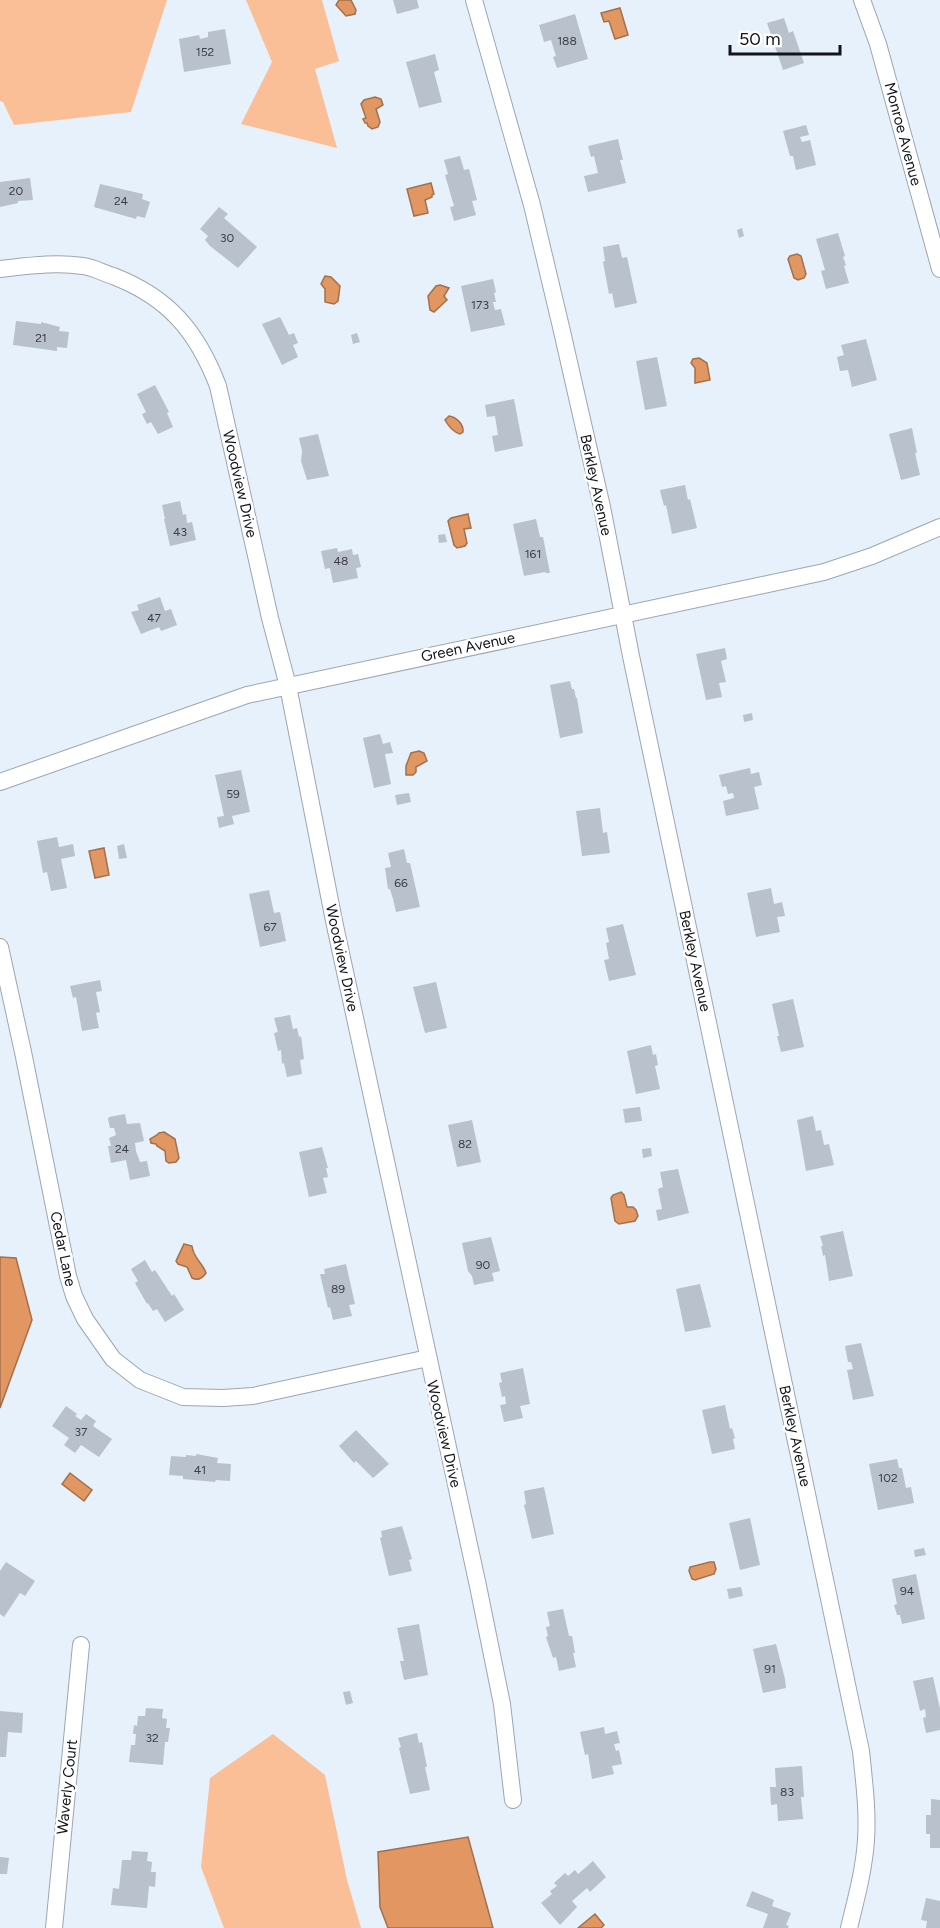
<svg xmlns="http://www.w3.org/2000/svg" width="940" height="1928" viewBox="0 0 940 1928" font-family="Figtree,sans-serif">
<rect width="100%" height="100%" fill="#e7f1fc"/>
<g fill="#fabf97">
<path d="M0,0H167L131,112L14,125L3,102L0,101Z"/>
<path d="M246,0H322L339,61L315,69L337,148L241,124L272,62Z"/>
<path d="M273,1734L325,1775L347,1880L361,1928H224L201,1867L210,1778Z"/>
</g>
<g fill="#e29762" stroke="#a3704c" stroke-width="1.5">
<path d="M339,0H351L356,10L355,14L346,16L336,5Z"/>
<path d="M620,8L628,35L615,39L609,21L604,22L601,13Z"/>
<path d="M375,97L381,99L383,105L376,109L380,122L378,127L372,129L368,126L367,123H365L363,119L366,118L361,104L364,100Z"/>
<path d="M431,183L434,194L432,195V197L425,200L428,213L414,216L407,189Z"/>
<path d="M797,254L801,256L806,274L804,278L798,280L794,278L788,259L790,256Z"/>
<path d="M325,276L331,277L340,286L338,301L334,304L325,302V289L321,284Z"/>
<path d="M440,285L449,288L444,296L447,300L434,312L430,310L428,296L436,286Z"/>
<path d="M699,358L707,363L710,380L695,383V368L691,363L693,359Z"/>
<path d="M449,416C456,417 464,424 463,432L460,434C453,432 449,427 445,420Z"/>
<path d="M468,514L471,528L464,529L467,543L465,546L457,548L454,545L448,521L451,518Z"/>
<path d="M419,751L424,753L427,761L416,767V772L413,775H406V766L411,753Z"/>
<path d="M104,848L109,875L95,878L89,851Z"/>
<path d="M164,1132L175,1139L179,1158L176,1162L169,1163L166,1161L165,1151L157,1146L156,1144L151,1143L150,1139L157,1135L159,1133Z"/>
<path d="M621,1192L624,1195L627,1207H633L636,1210L638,1216L635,1221L619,1224L615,1221L611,1198L613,1195Z"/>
<path d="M184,1244L192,1246C193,1258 203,1263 206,1273C202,1279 198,1281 192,1278L187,1267L178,1264L176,1261Z"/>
<path d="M0,1257L16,1258L32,1320L0,1408Z"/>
<path d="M70,1473L92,1490L84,1501L62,1484Z"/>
<path d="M710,1562H714L716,1569L714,1574L695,1580L692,1579L689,1571L690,1567Z"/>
<path d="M468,1837L493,1928H388L380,1907L378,1852Z"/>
<path d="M595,1914L604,1925L601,1928H578Z"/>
</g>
<g fill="#b8c1cc">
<path d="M393,0H417L419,8L397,14Z"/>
<path d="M575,14L588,59L557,68L553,57L556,56L551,40L544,42L539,25Z"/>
<path d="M784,18L789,33L793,31L804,63L783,70L767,23Z"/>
<path d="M225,29L231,64L184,72L179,39L199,35L200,39L208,37V32Z"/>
<path d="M435,54L439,70L434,72L442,102L419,108L406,62Z"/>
<path d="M806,125L809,135L800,137L802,142L810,140L816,165L796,170L793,156H790L783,131Z"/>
<path d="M618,139L623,160H620L626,183L588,192L584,176L598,173L594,156L591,157L588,146Z"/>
<path d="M460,156L464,170L469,169L477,200L472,201L476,215L454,221L450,207L454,206L445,175L448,174L444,160Z"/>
<path d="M30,178L33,200L18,201V203L0,207V182Z"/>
<path d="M100,184L143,194L142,199L150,202L145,218L137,216L136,219L94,207Z"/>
<path d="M219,207L228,214L224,218L257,247L238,268L210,246L205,240L208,236L200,229Z"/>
<path d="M742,228L744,236L739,238L737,230Z"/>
<path d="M838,233L845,256L843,257L846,265L844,266L849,283L826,289L821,271L825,270L816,239Z"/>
<path d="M619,244L622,258L627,257L637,303L615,308L612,293L609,294L603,262L605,261L603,247Z"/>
<path d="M493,279L496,292L494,293L496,302H493L495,310L501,309L505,325L471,332L461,286Z"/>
<path d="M280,317L289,335L294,333L298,343L293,345L298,357L282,365L262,324Z"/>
<path d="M16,321L41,324V322L60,327L59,331L69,332L67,348L57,347V351L13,345Z"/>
<path d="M357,333L360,342L353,344L351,335Z"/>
<path d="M866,339L877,380L852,387L848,370L840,371L837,357L844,355L841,345Z"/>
<path d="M657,357L667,406L645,410L636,361Z"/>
<path d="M155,385L169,412L167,413L173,427L158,434L151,422L147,424L142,414L146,412L137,394Z"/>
<path d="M514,399L523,446L495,452L492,436L498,435L495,416L487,417L485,405Z"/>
<path d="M912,428L917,453H915L920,475L901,480L889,434Z"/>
<path d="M318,434L329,476L307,480L301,461L302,451L299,438Z"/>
<path d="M685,485L688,500L690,499L697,528L672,534L666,505L664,506L660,490Z"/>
<path d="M180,501L183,515L186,514L187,523L192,522L196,540L170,546L164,519H165L162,505Z"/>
<path d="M536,519L540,537H543L550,573H546L545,572L524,576L513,524Z"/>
<path d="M445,534L447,542L439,543L438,535Z"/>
<path d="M337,548L338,552L352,549L353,555L358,554L361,567L356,568L358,578L333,583L330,568L325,569L321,551Z"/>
<path d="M160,597L165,611L171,609L177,625L161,631L159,627L141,634L131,612L139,610L137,605Z"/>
<path d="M725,648L727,659L721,661L726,682L719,683L722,697L706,700L696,654Z"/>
<path d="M570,681L572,689H574L576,698H577L583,733L560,738L550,685Z"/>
<path d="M752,713L753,720L744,722L743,715Z"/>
<path d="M380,734L383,744L390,742L393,753L385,754L391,784L374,788L363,738Z"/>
<path d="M750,768L751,774L759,772L762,785L754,787L759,809L726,816L723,801L734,798L733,793L728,794L726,786L722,787L719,775Z"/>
<path d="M241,770L250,812L232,816L234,824L219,828L217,817L224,816L215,775Z"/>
<path d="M409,793L411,802L397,805L395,795Z"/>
<path d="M600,808L603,833L607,832L610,853L582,856L576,811Z"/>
<path d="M57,837L59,847L73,844L75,856L61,859L67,888L51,891L47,872L43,873L37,841Z"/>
<path d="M124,844L127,858L119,859L117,846Z"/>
<path d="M404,849L407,863H410L420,907L396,912L393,899L390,889H388L385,868L391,867L388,853Z"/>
<path d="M771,888L774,904L782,902L785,916L777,917L780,932L756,937L747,893Z"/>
<path d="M269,890L274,913L280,912L286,941L260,947L249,894Z"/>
<path d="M623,924L636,975L609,981L604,960L609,959L606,943L609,942L606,928Z"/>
<path d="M100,980L102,991L96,992L100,1012L96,1013L99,1028L82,1031L76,997L73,998L70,986Z"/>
<path d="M436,982L447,1028L425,1033L413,987Z"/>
<path d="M793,999L804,1047L781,1052L777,1036H779L772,1004Z"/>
<path d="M290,1015L293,1029L297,1028L299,1037L301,1036L304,1059L300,1060L302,1074L287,1077L284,1063L282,1064L281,1050L278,1051L274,1033L278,1032L274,1018Z"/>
<path d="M651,1045L653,1055L656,1054L658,1065L655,1066L660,1089L636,1094L627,1051Z"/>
<path d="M640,1107L642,1121L625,1123L623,1109Z"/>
<path d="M125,1114L127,1124L140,1123L144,1141L135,1143L136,1151L140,1162L147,1161L150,1176L130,1180L126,1160L111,1163L108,1146H111L109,1138L116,1135L114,1128H110L108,1119L109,1117Z"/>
<path d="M813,1116L816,1131L821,1130L824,1145L829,1144L834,1165L806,1171L797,1120Z"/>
<path d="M472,1120L481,1162L457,1167L448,1125Z"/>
<path d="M322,1147L328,1168H326L328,1177L323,1178L327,1193L309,1197L299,1152Z"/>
<path d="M651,1148L652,1156L643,1158L642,1149Z"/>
<path d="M678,1169L689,1213L658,1221L656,1210L662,1209L658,1189L663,1187L660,1172Z"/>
<path d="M843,1231L853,1276L829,1281L825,1255L823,1256L821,1246H823L820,1236Z"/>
<path d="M491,1237L500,1271L492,1273L494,1281L474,1285L472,1276L468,1271L462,1243Z"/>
<path d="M145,1260L152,1272L155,1270L172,1296L174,1294L184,1310L165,1322L157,1309L153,1311L148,1303L147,1304L135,1283L138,1281L131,1269Z"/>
<path d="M346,1264L355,1304L349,1305L352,1316L333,1320L330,1307L328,1308L320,1274H325L324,1269Z"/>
<path d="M700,1284L711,1327L685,1332L676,1289Z"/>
<path d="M861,1343L874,1396L853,1400L847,1370L853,1369L851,1362H848L845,1346Z"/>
<path d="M523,1368L530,1404L520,1406L523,1418L504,1422L500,1405L506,1404L505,1396L502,1397L499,1383L502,1382L500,1373Z"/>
<path d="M725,1405L730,1429L732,1428L735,1438L733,1439L735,1449L712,1454L702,1410Z"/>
<path d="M66,1406L77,1414L75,1416L81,1420L86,1414L96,1421L93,1426L112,1439L99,1457L81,1445L75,1453L64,1445L69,1438L52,1426Z"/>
<path d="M356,1430L389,1464L373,1478L356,1461L354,1463L339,1446Z"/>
<path d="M196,1454L218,1458L217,1463L231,1464L230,1481L216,1480L215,1482L183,1479V1476L169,1475L171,1456L186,1457V1455L196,1456Z"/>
<path d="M897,1459L899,1468H902L906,1488L911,1487L914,1503L878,1510L869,1464Z"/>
<path d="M544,1487L554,1534L532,1539L524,1505L526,1504L524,1491Z"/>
<path d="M750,1518L760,1565L740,1570L729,1523Z"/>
<path d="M402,1526L412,1559L409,1560L412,1571L389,1576L380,1538L382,1537L381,1531Z"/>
<path d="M924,1548L926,1555L915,1557L914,1550Z"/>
<path d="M6,1562L35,1581L25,1596L20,1593L4,1617L0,1614V1571Z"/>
<path d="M916,1574L925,1619L902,1624L900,1615H897L894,1605L897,1604L892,1579Z"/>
<path d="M741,1587L743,1596L729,1599L727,1589Z"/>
<path d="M563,1609L569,1636H572L575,1653H573L576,1667L559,1671L556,1657L553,1658L546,1637L548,1636L546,1627L550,1626L547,1612Z"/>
<path d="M419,1624L428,1675L404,1680L400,1661H404L397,1628Z"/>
<path d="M776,1644L785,1679L786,1688L763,1693L753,1649Z"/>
<path d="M933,1677L940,1709V1730L926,1733L923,1718L926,1717L925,1709L920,1711L913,1681Z"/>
<path d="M350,1691L353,1703L346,1705L343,1692Z"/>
<path d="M146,1708L163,1709L162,1718L167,1719L166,1728H170L168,1742H165L163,1765L129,1762L131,1745H135L136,1734H133L134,1725L137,1726L138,1716H145Z"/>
<path d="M0,1711L23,1713L22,1733L8,1732L6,1757H0Z"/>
<path d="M604,1727L605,1734L617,1731L620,1743L614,1744L616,1751L619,1750L622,1764L612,1766L614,1774L592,1779L588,1754L585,1755L580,1732Z"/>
<path d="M417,1733L419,1743L422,1742L427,1767H425L430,1790L410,1794L399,1748L401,1747L398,1738Z"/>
<path d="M802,1766L804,1797H801L803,1819L778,1821L777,1804L771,1805L770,1787H776L775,1768Z"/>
<path d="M931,1799L940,1800V1848H930V1834H926V1815H931Z"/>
<path d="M132,1851L148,1852L147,1861L152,1862L151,1872H156L155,1887L149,1886L147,1908L111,1905L113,1888L119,1889L122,1860H131Z"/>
<path d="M0,1857L9,1858L7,1874H0Z"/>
<path d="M593,1861L606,1877L590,1892L587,1888L572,1901L577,1907L560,1925L541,1903L552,1894L550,1891L557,1886L554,1883L565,1873L568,1876L575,1870L578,1874Z"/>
<path d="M752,1891L774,1900L772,1906L791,1913L786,1925L789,1926L788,1928H763L768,1914L746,1906Z"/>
<path d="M926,1898L940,1901V1928H926L927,1921L921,1920Z"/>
</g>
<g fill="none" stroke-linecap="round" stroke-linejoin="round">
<g stroke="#9ca6b0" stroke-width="18">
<g id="minor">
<path d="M474,0L532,205L561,327L602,507L631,656L861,1751C864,1781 868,1811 866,1840C864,1870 856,1899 849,1928"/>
<path d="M862,0L878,44L940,269"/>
<path d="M0,269C28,266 55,262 83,266C93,267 103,273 113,276C168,297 197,331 218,386L270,618L288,686L334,921L478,1586L502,1704L513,1800"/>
<path d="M0,782L247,695L824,572L872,556L940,527"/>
<path d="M0,947L23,1052L68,1276L74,1296L85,1319L113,1359L140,1380L183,1397L223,1398L253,1396L428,1358"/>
<path d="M54,1928L81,1645"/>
</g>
</g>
<use href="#minor" stroke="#fff" stroke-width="16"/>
</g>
<g text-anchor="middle" stroke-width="5" stroke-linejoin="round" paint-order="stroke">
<g font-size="12" fill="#3b3f45">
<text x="567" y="45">188</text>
<text x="205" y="56">152</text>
<text x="16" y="195">20</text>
<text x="121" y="205">24</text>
<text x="227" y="242">30</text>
<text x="480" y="309">173</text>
<text x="41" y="342">21</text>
<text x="180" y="536">43</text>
<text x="533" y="558">161</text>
<text x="341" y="565">48</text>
<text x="154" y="622">47</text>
<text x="233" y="798">59</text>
<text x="401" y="887">66</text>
<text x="270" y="931">67</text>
<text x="465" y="1148">82</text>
<text x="122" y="1153">24</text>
<text x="483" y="1269">90</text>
<text x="338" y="1293">89</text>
<text x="81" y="1436">37</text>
<text x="200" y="1474">41</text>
<text x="888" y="1482">102</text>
<text x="907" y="1595">94</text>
<text x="770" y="1673">91</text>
<text x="152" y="1742">32</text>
<text x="787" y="1796">83</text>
</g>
<g font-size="15" fill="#111418" stroke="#fff">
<text transform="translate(903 134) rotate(75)" y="5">Monroe Avenue</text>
<text transform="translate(240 484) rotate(77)" y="5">Woodview Drive</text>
<text transform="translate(596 485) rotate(78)" y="5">Berkley Avenue</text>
<text transform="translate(468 647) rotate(-12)" y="5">Green Avenue</text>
<text transform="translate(342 958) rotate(78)" y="5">Woodview Drive</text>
<text transform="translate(695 961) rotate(78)" y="5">Berkley Avenue</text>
<text transform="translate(63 1249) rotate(78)" y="5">Cedar Lane</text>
<text transform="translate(444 1434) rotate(77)" y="5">Woodview Drive</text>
<text transform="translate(795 1436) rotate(78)" y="5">Berkley Avenue</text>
<text transform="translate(67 1787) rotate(-84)" y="5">Waverly Court</text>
</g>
</g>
<path d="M730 45v9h110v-9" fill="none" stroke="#111418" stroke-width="3"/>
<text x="739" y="45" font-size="18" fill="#111418" stroke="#ffffff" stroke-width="4.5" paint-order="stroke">50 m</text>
</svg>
